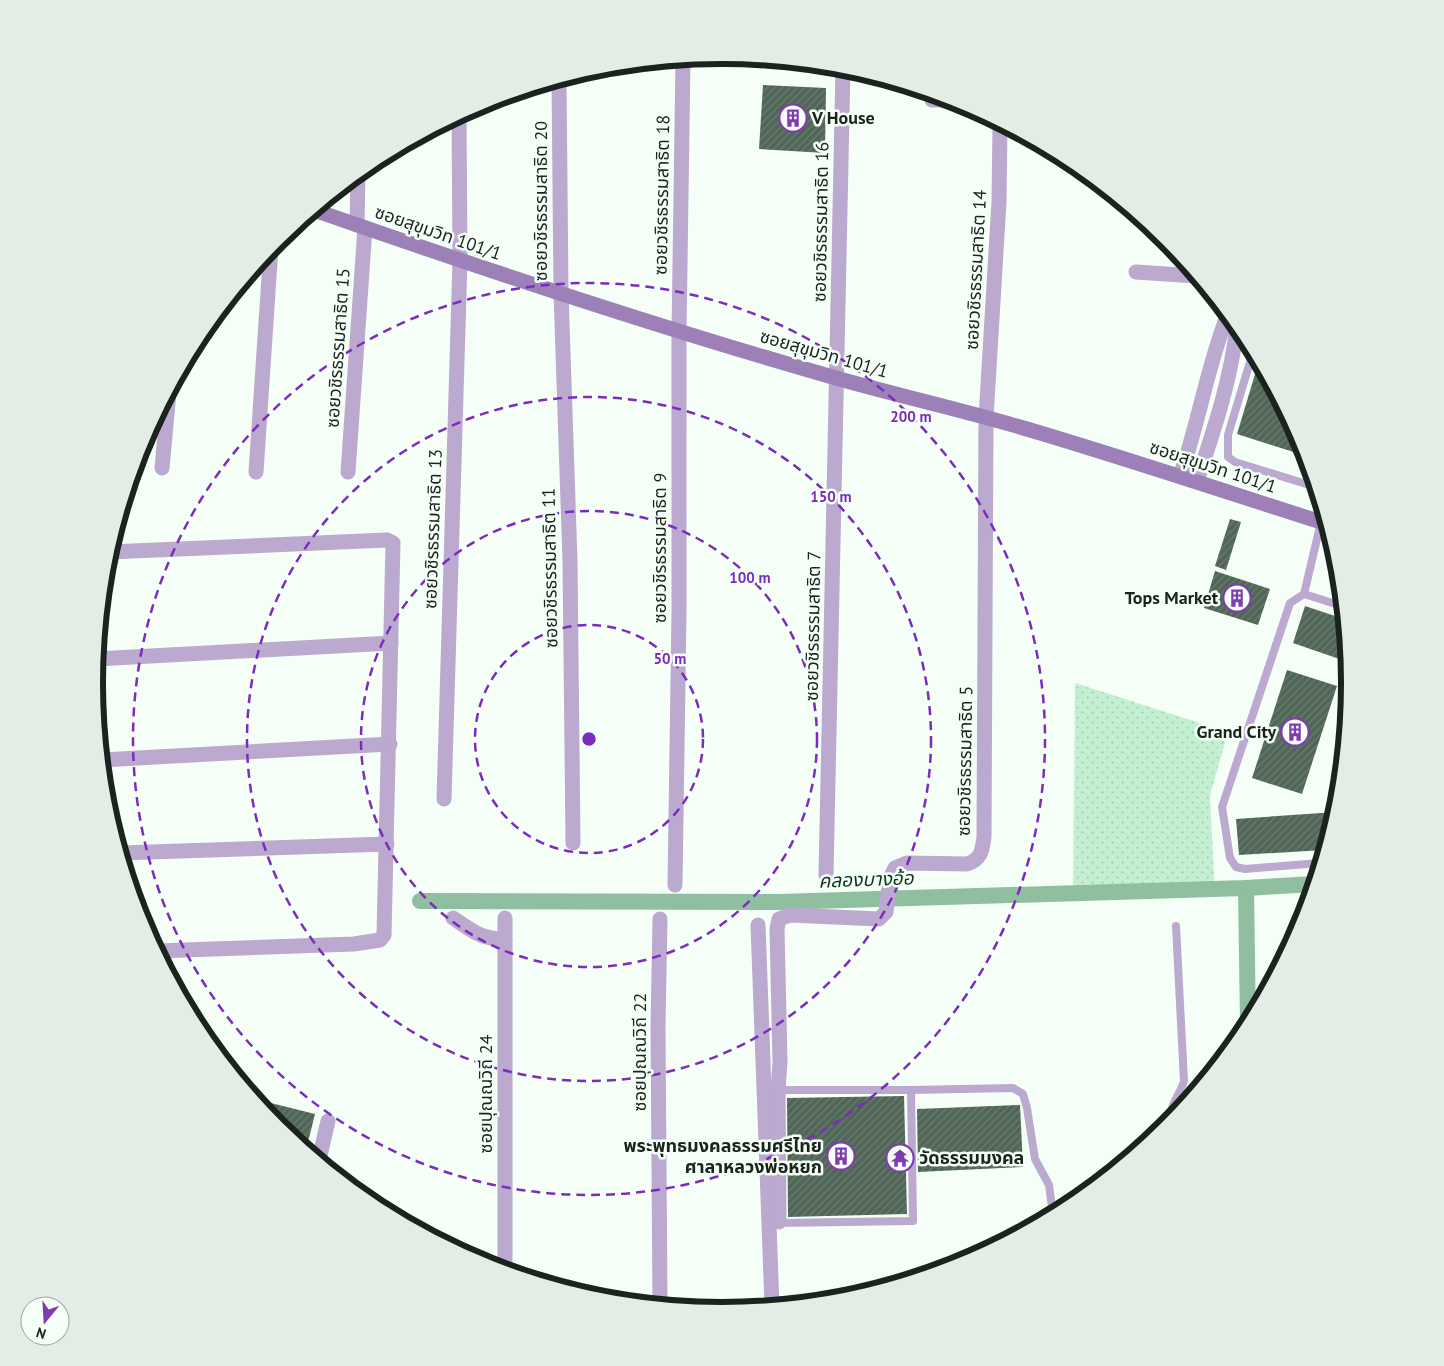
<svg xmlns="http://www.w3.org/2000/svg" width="1444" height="1366" viewBox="0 0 1444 1366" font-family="'PT Sans','Noto Sans Thai',sans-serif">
<defs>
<pattern id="grass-dots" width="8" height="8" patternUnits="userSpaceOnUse" patternTransform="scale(1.25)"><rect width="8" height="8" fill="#c4f0d2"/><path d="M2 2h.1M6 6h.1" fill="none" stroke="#a8ceb4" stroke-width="1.8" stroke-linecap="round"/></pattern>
<pattern id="building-hatch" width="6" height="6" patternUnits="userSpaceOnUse" patternTransform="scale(1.25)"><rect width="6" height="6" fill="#506657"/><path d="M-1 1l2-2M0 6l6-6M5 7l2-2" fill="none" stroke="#6a7c70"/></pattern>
</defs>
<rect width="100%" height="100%" fill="#f5fff8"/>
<path fill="url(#grass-dots)" d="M1075,683L1228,732L1210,796L1215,895L1073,896Z"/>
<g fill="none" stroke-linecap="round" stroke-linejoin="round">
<g stroke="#8fbf9f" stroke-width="16">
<path d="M1246,888L1248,1025"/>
<path d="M420,901L779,902L1246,888L1314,884"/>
</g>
</g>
<g fill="url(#building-hatch)">
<path d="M763,85L826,88L825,153L759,149Z"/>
<path d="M1259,361L1302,443L1306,456L1237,434Z"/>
<path d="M1230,519L1241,522L1226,570L1215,566Z"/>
<path d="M1215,571L1270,589L1258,625L1204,608Z"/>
<path d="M1305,606L1344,619L1348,662L1293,643Z"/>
<path d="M1287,670L1337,686L1302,794L1252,778Z"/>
<path d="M1336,812L1324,850L1239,855L1236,819Z"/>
<path d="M904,1096L907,1214L788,1217L787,1098Z"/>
<path d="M255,1099L315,1114L306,1150L278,1127Z"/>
<path d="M1020,1105L1023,1167L918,1172L917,1109Z"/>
</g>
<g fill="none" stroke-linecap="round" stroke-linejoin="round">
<g stroke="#bca9cf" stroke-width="8">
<path d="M1253,352L1228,435V457L1235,462L1316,487"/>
<path d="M1304,594L1321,522"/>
<path d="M1320,863L1245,869L1236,867L1230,858L1222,807L1290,603L1304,594L1342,606"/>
<path d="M778,1090H911L1013,1088L1023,1094L1027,1108L1035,1159L1049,1185L1053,1215"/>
<path d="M1170,1123C1168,1107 1180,1095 1184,1081L1176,926"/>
<path d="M776,1223L913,1221L911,1090"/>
</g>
<g stroke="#bca9cf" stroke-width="15">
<path d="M559,79L561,293L570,561L573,843"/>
<path d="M932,100H954"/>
<path d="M357,225L358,173"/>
<path d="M1136,272L1196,276"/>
<path d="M162,468L169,392"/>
<path d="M256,472L271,247"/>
<path d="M348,472L365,228"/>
<path d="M1180,476C1199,423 1207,366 1228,314"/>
<path d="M1197,481C1214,430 1231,380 1237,326"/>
<path d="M109,552L387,540L393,543L384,935L380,940L354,944L157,951"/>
<path d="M96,659L391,643"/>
<path d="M102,760L390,744"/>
<path d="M444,799L460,260L459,115"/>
<path d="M120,853L387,844"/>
<path d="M826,875L843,67"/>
<path d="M675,885L679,612V332L683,59"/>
<path d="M453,918C476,933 477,937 505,940"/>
<path d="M660,919L658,1026L660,1305"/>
<path d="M758,925L772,1306"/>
<path d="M319,1160L328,1121"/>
<path d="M779,1222L778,1090L780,1062L777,929L779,919L790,915L879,919L886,912L890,878L895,868L907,863L967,864C981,859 982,852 984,837L986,418L999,202L1000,123"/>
<path d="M505,1270V918"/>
</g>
<path stroke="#9d80b8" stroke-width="15" d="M314,210C486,270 660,328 836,378C903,397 971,412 1037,432C1134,461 1230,493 1327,524"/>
</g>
<g fill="none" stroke="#7b2cbf" stroke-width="2.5" stroke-dasharray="9 6">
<circle cx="589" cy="739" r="114"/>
<circle cx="589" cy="739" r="228"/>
<circle cx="589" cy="739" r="342"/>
<circle cx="589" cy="739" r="456"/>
</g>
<defs>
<g id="building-ring" transform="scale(1.4375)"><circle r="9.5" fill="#f5fff8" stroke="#7f3cb0" stroke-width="1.5"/><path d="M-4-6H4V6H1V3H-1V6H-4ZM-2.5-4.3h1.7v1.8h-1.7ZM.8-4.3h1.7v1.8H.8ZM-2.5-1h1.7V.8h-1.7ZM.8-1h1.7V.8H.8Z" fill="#7f3cb0"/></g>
<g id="temple-ring" transform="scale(1.4375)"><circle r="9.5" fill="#f5fff8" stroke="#7f3cb0" stroke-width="1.5"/><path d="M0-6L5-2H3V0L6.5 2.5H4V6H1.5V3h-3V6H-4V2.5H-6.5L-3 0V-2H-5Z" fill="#7f3cb0"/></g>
</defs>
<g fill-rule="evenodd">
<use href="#building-ring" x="793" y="118"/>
<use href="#building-ring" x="1237" y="598"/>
<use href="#building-ring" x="1295" y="732"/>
<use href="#building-ring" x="841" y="1156"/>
<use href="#temple-ring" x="900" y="1158"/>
</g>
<g text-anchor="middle" stroke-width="5" stroke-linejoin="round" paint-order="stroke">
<g font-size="18" font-weight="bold" fill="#1a231d" stroke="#f5fff8" text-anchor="end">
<text x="812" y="124" text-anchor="start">V House</text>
<text x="1218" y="604">Tops Market</text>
<text x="1276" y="738">Grand City</text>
<text x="822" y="1152">พระพุทธมงคลธรรมศรีไทย<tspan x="822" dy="21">ศาลาหลวงพ่อหยก</tspan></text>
<text x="919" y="1164" text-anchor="start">วัดธรรมมงคล</text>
</g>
<g font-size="18" fill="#1a231d" stroke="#f5fff8">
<text transform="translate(662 195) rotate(-89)" y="6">ซอยวชิรธรรมสาธิต 18</text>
<text transform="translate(541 201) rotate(-90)" y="6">ซอยวชิรธรรมสาธิต 20</text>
<text transform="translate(821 222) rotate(-89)" y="6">ซอยวชิรธรรมสาธิต 16</text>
<text transform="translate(438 233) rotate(19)" y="6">ซอยสุขุมวิท 101/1</text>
<text transform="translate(976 270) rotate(-87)" y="6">ซอยวชิรธรรมสาธิต 14</text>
<text transform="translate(338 348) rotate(-86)" y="6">ซอยวชิรธรรมสาธิต 15</text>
<text transform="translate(824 354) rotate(16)" y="6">ซอยสุขุมวิท 101/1</text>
<text transform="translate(1213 467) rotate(18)" y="6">ซอยสุขุมวิท 101/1</text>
<text transform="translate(433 529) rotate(-88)" y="6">ซอยวชิรธรรมสาธิต 13</text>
<text transform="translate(660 548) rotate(-90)" y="6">ซอยวชิรธรรมสาธิต 9</text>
<text transform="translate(550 568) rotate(-91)" y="6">ซอยวชิรธรรมสาธิต 11</text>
<text transform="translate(813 626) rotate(-89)" y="6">ซอยวชิรธรรมสาธิต 7</text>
<text transform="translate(965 761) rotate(-89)" y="6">ซอยวชิรธรรมสาธิต 5</text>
<text transform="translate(640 1052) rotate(-90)" y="6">ซอยปุณณวิถี 22</text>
<text transform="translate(486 1094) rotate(-90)" y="6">ซอยปุณณวิถี 24</text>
</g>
<g font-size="19" font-style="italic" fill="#0e341e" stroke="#f5fff8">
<text transform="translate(866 879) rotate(-2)" y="7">คลองบางอ้อ</text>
</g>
</g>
<path d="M0 0H1444V1366H0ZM103 683a619 619 0 1 1 1238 0a619 619 0 1 1-1238 0Z" fill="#e3ede6" fill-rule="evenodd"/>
<path fill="none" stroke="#1a231d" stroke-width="6" d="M103 683a619 619 0 1 1 1238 0a619 619 0 1 1-1238 0Z"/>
<circle cx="589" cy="739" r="8" fill="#7b2cbf" stroke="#f5fff8" stroke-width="2.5"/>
<g font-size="15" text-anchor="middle" font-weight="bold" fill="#7b2cbf" stroke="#f5fff8" stroke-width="5" stroke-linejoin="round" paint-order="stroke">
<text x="911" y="422">200 m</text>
<text x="831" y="502">150 m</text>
<text x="750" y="583">100 m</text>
<text x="670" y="664">50 m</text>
</g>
<g transform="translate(45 1321) rotate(198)"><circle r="24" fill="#f5fff8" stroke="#9da7a0"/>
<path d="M0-4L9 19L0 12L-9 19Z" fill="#7f3cb0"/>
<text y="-8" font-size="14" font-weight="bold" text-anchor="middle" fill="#1a231d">N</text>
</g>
</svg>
